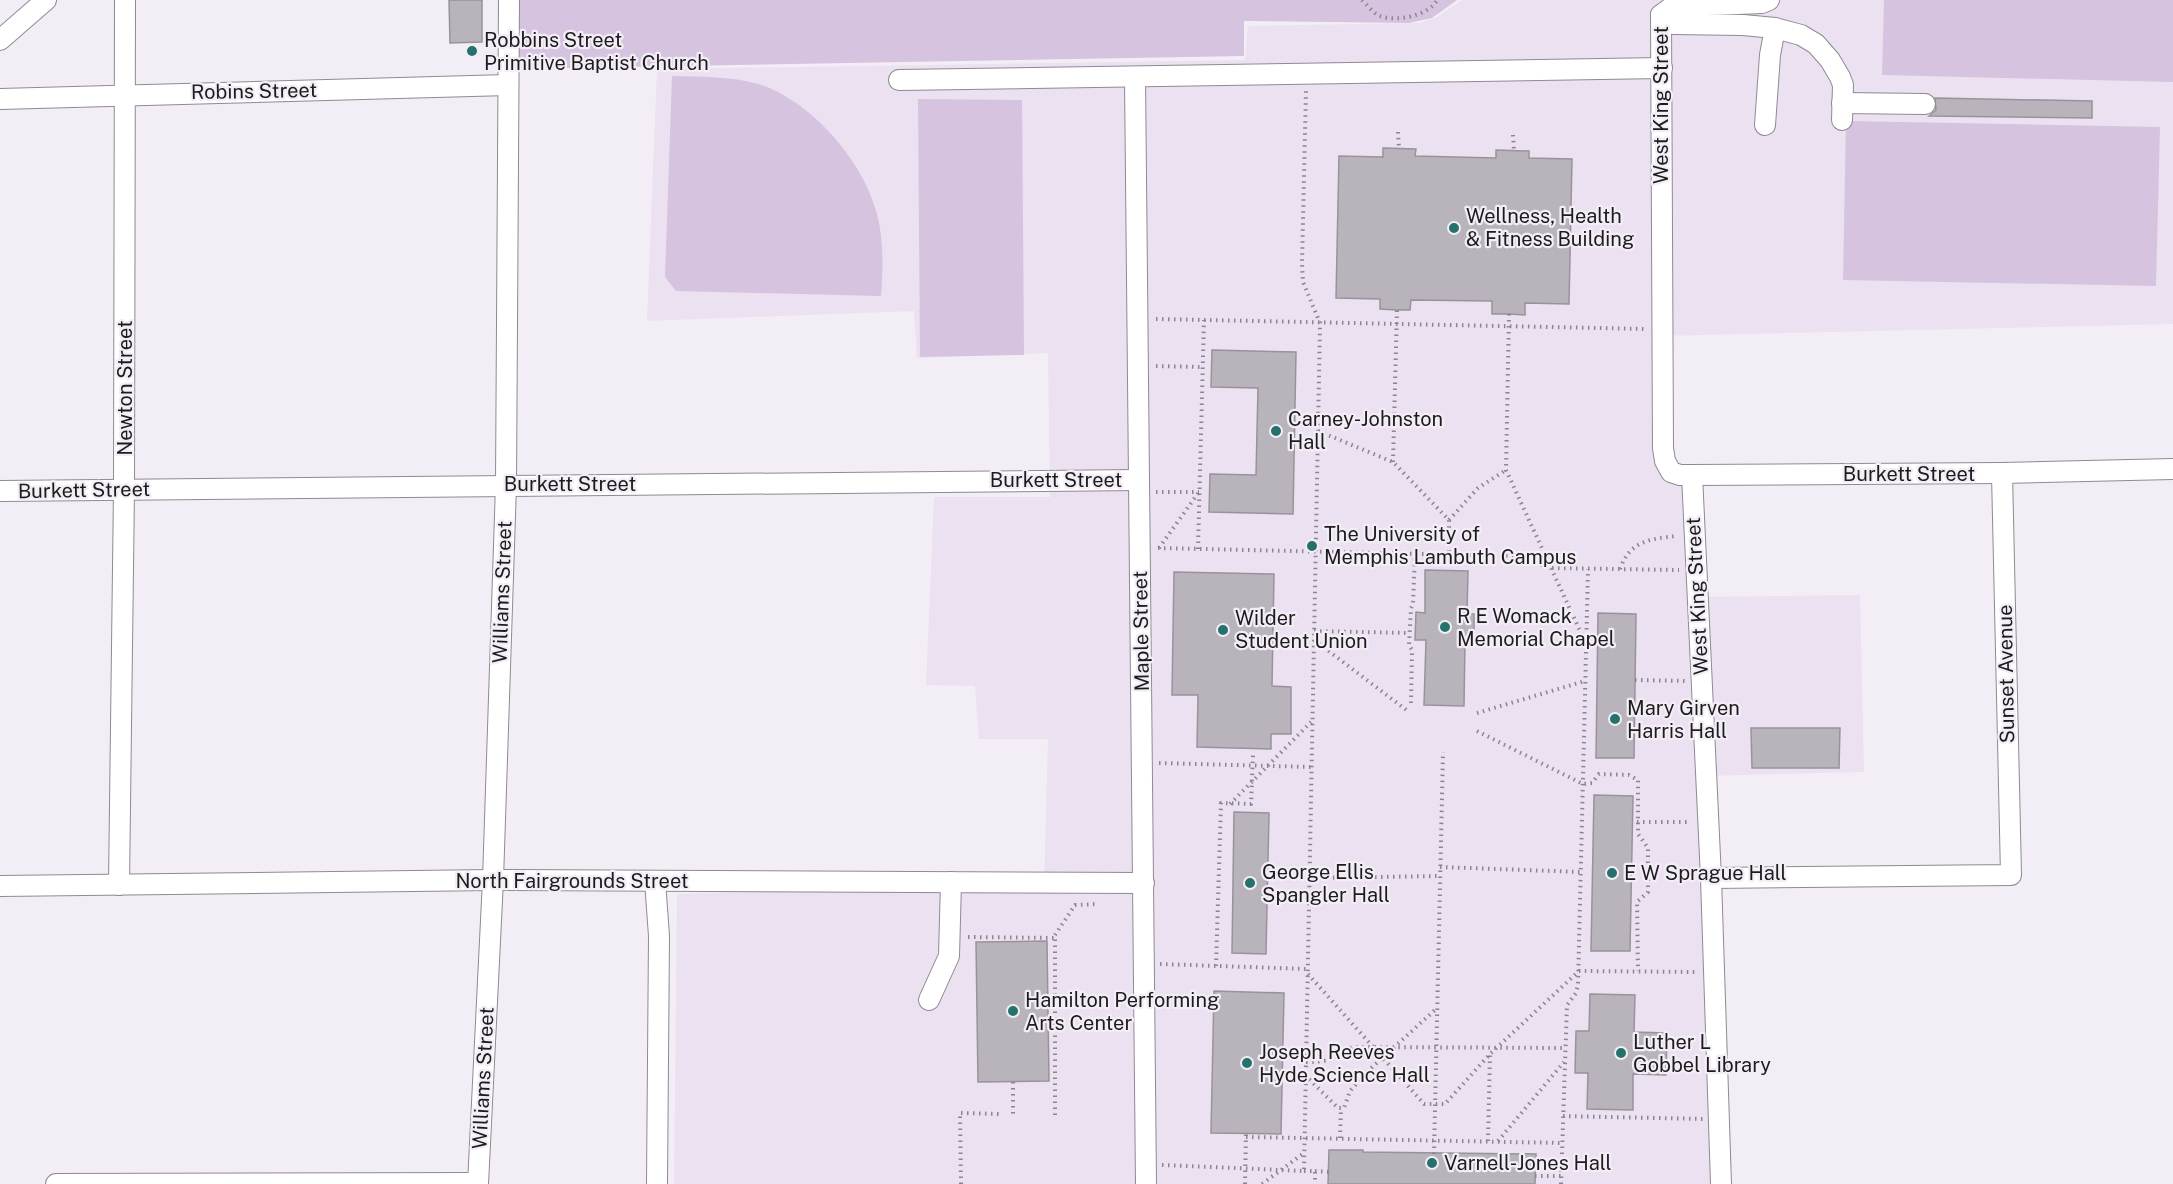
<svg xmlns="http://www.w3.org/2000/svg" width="2173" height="1184" viewBox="0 0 2173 1184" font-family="'Public Sans',sans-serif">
<rect width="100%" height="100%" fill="#f3eef6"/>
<path fill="#ebe1f1" d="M1462,0H2173V324L1657,336L1659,462L1688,481L1694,597L1860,595L1864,772L1701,776L1715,1184H674L677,894L947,886L1044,888L1048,739H979L975,686L926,685L934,497H1050L1048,353L917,358L914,311L647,321L657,69L1245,60L1248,26L1420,23L1437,17Z"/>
<g fill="#d5c3df">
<path d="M518,0H1457L1432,18L1409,23L1244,21V56L516,69Z"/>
<path d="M1884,0H2173V82L1882,75Z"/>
<path d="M672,76C700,77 731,76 758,84C811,100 864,162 877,214C884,241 883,269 881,296L676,291L665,277Z"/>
<path d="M918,99L1022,100L1024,355L920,357Z"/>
<path d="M1846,121L2160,127L2156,286L1843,280Z"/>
</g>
<g fill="#b9b3bc" stroke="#98939b" stroke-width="1.5">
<path d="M449,0H482V42L450,43Z"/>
<path d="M1935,98L2092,101V118L1929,116L1936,110Z"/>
<path d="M1383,148L1416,149L1415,156L1496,158V150L1529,151V158L1572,159L1569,304L1525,303V315L1509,314H1492V301L1411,300L1410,310H1397L1380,309V299L1336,298L1339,156L1383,157Z"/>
<path d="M1212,350L1296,352L1293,514L1209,512L1210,474L1256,475L1258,388L1211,387Z"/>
<path d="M1425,570L1468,571L1467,614H1474V641H1465L1464,706L1424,705L1426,640H1415L1416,612L1425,613Z"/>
<path d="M1174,572L1274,574L1272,686L1291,687V734H1271V749L1197,747L1198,695H1172Z"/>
<path d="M1598,613L1636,614L1634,758H1596Z"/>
<path d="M1751,728H1840L1839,768H1752Z"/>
<path d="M1594,795L1633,796L1630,951H1591Z"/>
<path d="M1234,812L1269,813L1266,954L1232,953Z"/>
<path d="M1047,941L1049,1081L978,1082L976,942Z"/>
<path d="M1214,991L1284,993L1281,1134L1211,1133Z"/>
<path d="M1590,994L1635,995L1634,1032L1667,1033L1666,1075L1633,1074V1110L1587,1109L1588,1073H1575L1576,1031H1589Z"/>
<path d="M1329,1150H1363V1152L1536,1154L1535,1184H1328Z"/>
</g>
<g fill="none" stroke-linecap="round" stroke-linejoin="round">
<g stroke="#8f8a92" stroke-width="22">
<g id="minor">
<path d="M1661,15L1663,448L1665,461L1671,472L1680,475H1692L2002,473L2173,469"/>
<path d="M1661,15L1673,24L1743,25L1775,28L1801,35L1816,44L1830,60L1840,77L1843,85L1842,120"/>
<path d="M1661,15L1673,6L1738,4L1762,3L1769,0"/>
<path d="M0,40L46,0"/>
<path d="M1135,77L1146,1184"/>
<path d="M899,80L1662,68"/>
<path d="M0,99L508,85"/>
<path d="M1842,103L1925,104"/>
<path d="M1765,125L1770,55L1775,28"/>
<path d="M1692,475L1711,878L1721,1184"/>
<path d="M0,491L1139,480"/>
<path d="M1711,878L2011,875L2002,473"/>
<path d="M655,881L659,936L657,1184"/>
<path d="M119,885L124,489L125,0"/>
<path d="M0,886L493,880L1144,883"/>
<path d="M929,1000L949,956L951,882"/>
<path d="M56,1184L478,1183"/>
<path d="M478,1184L493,880L506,485L509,0"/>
</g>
</g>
<g stroke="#8a868c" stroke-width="4" stroke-dasharray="1.5 4.5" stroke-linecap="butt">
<path d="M1362,0C1367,5 1374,14 1380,16C1397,22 1428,16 1437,0"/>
<path d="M1398,132L1399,149"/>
<path d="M1513,135L1514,151"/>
<path d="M1509,314L1506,470L1586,644"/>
<path d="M1156,319L1646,329"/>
<path d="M1156,366L1203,367"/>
<path d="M1318,431L1393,462L1449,520V554"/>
<path d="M1393,462L1397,310"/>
<path d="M1156,492H1199"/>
<path d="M1449,520L1478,488L1506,470"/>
<path d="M1158,548L1514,556L1551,568L1679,570"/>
<path d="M1159,548L1199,492"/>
<path d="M1198,549L1204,320"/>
<path d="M1620,569C1630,541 1649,539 1677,536"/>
<path d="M1314,631L1410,633"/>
<path d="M1314,640L1409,712"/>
<path d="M1635,680L1686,681"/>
<path d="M1411,703L1412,650L1409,645L1411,608L1413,604L1415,554"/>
<path d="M1477,713L1585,681"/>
<path d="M1477,731L1583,784L1592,783L1599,774L1629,775L1638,780V834L1648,848V892L1637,902L1638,971"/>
<path d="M1159,763L1311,767"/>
<path d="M1230,804L1311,722"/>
<path d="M1637,822H1691"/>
<path d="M1440,867L1581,872"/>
<path d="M1309,878L1440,876"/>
<path d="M968,937L1055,938"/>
<path d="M1160,964L1307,969"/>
<path d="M1216,966L1221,803L1251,804L1253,755"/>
<path d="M1308,974L1424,1104H1445L1490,1054L1579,971L1697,972"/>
<path d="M1306,1062C1325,1062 1337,1060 1352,1047L1565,1048"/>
<path d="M1305,1075L1338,1108H1344L1350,1091L1367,1072L1436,1009"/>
<path d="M1013,1082V1114"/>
<path d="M1055,1115V935L1075,905L1097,904"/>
<path d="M1563,1116L1703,1119"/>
<path d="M1246,1137L1562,1143"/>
<path d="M1340,1138L1341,1108"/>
<path d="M1488,1141L1490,1054"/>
<path d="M1498,1141L1564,1062"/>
<path d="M1434,1154L1443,752"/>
<path d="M1162,1165L1304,1171L1320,323L1303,282L1302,264L1306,90"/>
<path d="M1304,1171H1315V1184"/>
<path d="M1315,1171L1329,1172"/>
<path d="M1535,1176H1561"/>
<path d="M961,1184L960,1113L1002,1114"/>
<path d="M1245,1184L1246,1133"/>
<path d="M1262,1184L1304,1153"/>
<path d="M1561,1184L1567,1005L1576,993L1578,985L1588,569"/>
</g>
<use href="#minor" stroke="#fff" stroke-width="20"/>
</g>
<g fill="#27716c" stroke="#f3eef6" stroke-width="2">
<circle cx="472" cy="51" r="6"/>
<circle cx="1454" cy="228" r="6"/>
<circle cx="1276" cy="431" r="6"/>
<circle cx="1312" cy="546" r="6"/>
<circle cx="1445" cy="627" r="6"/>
<circle cx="1223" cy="630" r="6"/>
<circle cx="1615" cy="719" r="6"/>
<circle cx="1612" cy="873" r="6"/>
<circle cx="1250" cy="883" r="6"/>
<circle cx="1013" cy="1011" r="6"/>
<circle cx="1621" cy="1053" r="6"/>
<circle cx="1247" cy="1063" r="6"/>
<circle cx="1432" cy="1163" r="6"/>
</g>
<g text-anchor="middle" stroke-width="4.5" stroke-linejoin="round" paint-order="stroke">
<g font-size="20" fill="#1d1b1e" stroke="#f3eef6" text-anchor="start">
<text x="484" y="47">Robbins Street<tspan x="484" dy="23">Primitive Baptist Church</tspan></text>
<text x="1466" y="223">Wellness, Health<tspan x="1466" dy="23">&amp; Fitness Building</tspan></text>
<text x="1288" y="426">Carney-Johnston<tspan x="1288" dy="23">Hall</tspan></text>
<text x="1324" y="541">The University of<tspan x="1324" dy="23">Memphis Lambuth Campus</tspan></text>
<text x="1457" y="623">R E Womack<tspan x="1457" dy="23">Memorial Chapel</tspan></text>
<text x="1235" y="625">Wilder<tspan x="1235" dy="23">Student Union</tspan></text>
<text x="1627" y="715">Mary Girven<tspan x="1627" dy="23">Harris Hall</tspan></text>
<text x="1262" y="879">George Ellis<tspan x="1262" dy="23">Spangler Hall</tspan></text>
<text x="1624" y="880">E W Sprague Hall</text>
<text x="1025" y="1007">Hamilton Performing<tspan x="1025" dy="23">Arts Center</tspan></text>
<text x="1633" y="1049">Luther L<tspan x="1633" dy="23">Gobbel Library</tspan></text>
<text x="1259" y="1059">Joseph Reeves<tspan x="1259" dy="23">Hyde Science Hall</tspan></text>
<text x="1444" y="1170">Varnell-Jones Hall</text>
</g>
<g font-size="20" fill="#1d1b1e" stroke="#f3eef6">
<text transform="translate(254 91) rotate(-1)" y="7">Robins Street</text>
<text transform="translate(1661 105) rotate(-90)" y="7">West King Street</text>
<text transform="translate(125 388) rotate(-90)" y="7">Newton Street</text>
<text x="1909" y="481">Burkett Street</text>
<text x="1056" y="487">Burkett Street</text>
<text x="570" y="491">Burkett Street</text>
<text transform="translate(84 490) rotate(-1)" y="7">Burkett Street</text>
<text transform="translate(502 592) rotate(-88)" y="7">Williams Street</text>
<text transform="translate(1697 596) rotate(-93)" y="7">West King Street</text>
<text transform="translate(1141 631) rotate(-91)" y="7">Maple Street</text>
<text transform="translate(2006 674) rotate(-91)" y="7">Sunset Avenue</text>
<text x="572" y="888">North Fairgrounds Street</text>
<text transform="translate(483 1078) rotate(-87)" y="7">Williams Street</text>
</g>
</g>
</svg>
